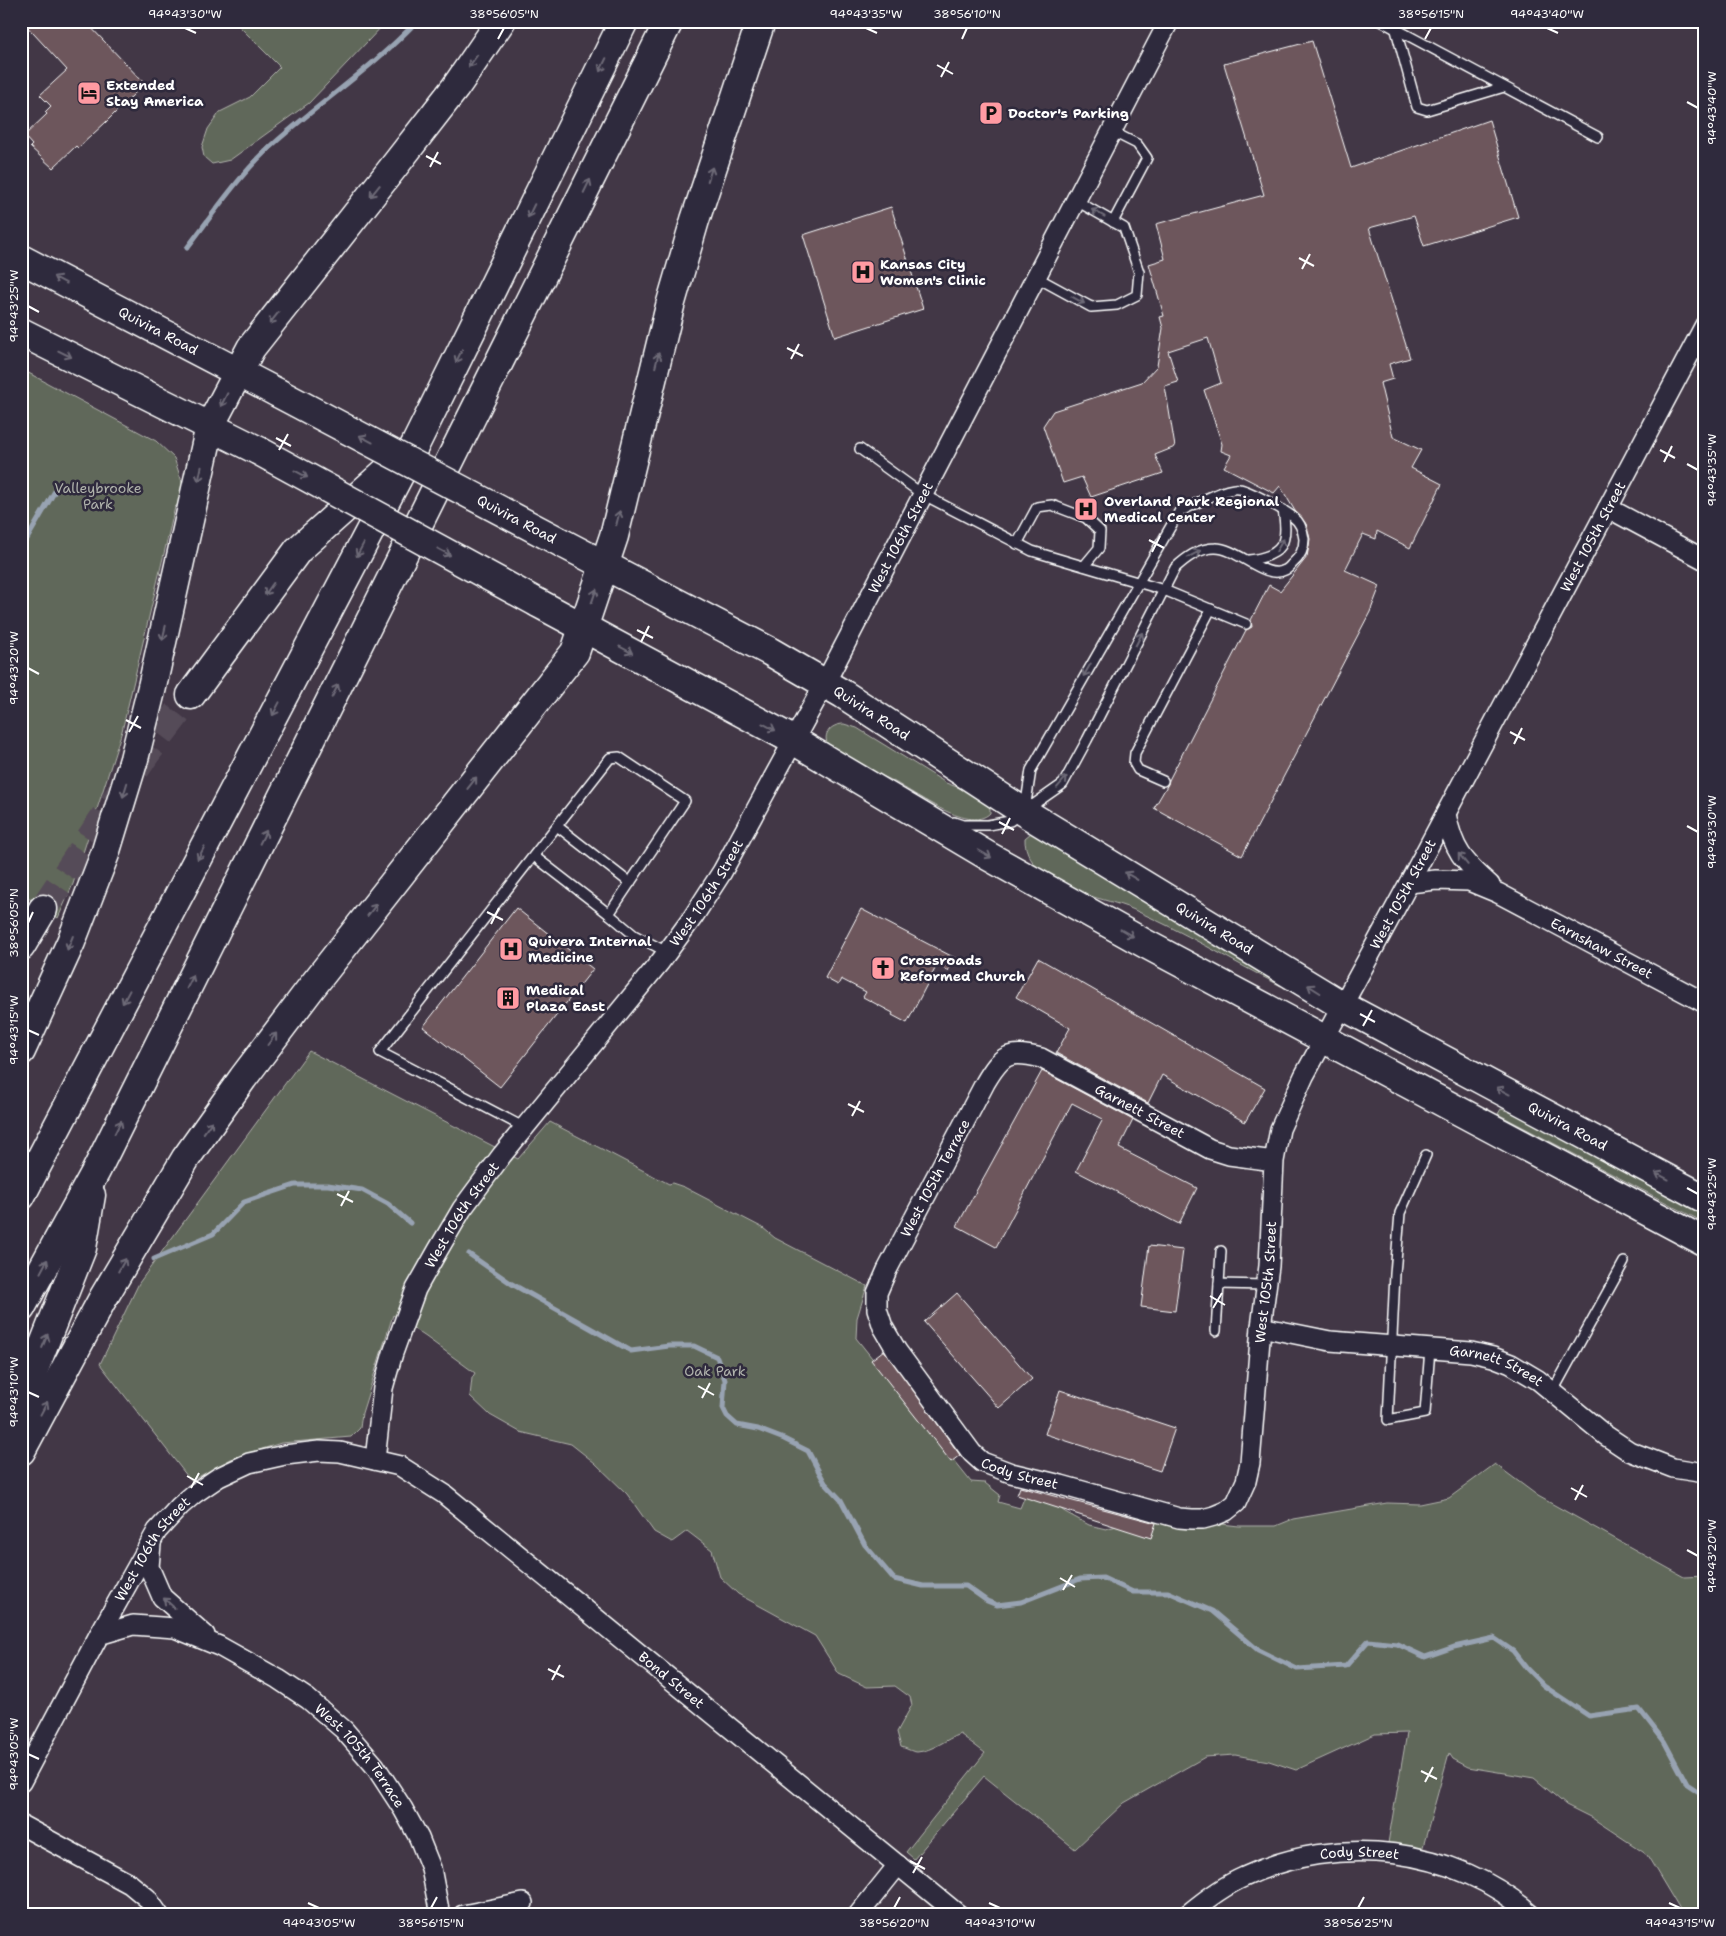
<svg xmlns="http://www.w3.org/2000/svg" width="1726" height="1936" viewBox="0 0 1726 1936" font-family="'Shantell Sans',sans-serif">
<rect width="100%" height="100%" fill="#423746"/>
<filter id="ink" filterUnits="userSpaceOnUse"><feTurbulence type="fractalNoise" baseFrequency=".02" numOctaves="2"/><feDisplacementMap in="SourceGraphic" scale="10" xChannelSelector="R" yChannelSelector="G"/><feConvolveMatrix kernelMatrix="1 2 1 2 8 2 1 2 1" color-interpolation-filters="sRGB"/></filter>
<g filter="url(#ink)">
<g fill="#61675a" stroke="#b0b3ac">
<path d="M234,21H387L309,103L230,160L212,164L204,157L202,147L208,129L220,112L250,97L280,67Z"/>
<path d="M21,369L156,441L174,458L183,485V501L175,507L122,731L73,884L58,918L28,898L21,910Z"/>
<path d="M844,724L857,728L946,783L973,793L990,806V813C969,835 910,789 889,779C880,774 869,773 860,769C851,765 838,756 831,749C820,737 829,724 844,724Z"/>
<path d="M1031,833L1039,836L1146,903L1283,982L1281,986C1231,961 1183,931 1132,909C1103,897 1068,895 1044,874C1034,866 1024,852 1025,838Z"/>
<path d="M309,1051L518,1159L550,1122L669,1184L672,1183L684,1187L763,1228L775,1238L867,1286L857,1318L856,1338L971,1482L985,1483L1000,1495L998,1502L1020,1508L1025,1496L1038,1492L1065,1512L1089,1525L1106,1529L1150,1516L1239,1526H1276L1293,1519L1387,1503L1420,1504L1449,1498L1495,1464L1538,1496L1684,1577L1705,1576V1915H1683L1647,1855L1642,1851L1592,1818L1566,1805L1534,1778L1468,1767L1453,1759L1449,1753L1421,1854L1387,1849L1407,1733L1375,1734L1296,1770L1269,1761L1235,1755L1205,1757L1124,1803L1075,1849L984,1776L914,1859L906,1852L985,1753L960,1734C946,1739 933,1751 917,1752C912,1752 906,1748 901,1747L897,1732L912,1705L910,1697L895,1686L867,1687L839,1674L815,1636L738,1594L720,1577L712,1550L687,1531L672,1542L654,1532L627,1494L595,1463L571,1444L520,1432L490,1415L470,1396L472,1378L475,1373L426,1337L393,1315L362,1413L360,1428L351,1437L281,1443L231,1459L191,1481L100,1364L139,1283Z"/>
<path d="M1501,1109L1517,1114L1705,1210V1223L1498,1114Z"/>
</g>
<g fill="none" stroke-linecap="round" stroke-linejoin="round">
<g stroke="#98a3b2" stroke-width="5">
<path d="M187,248C213,214 238,177 269,148C317,104 372,69 417,21"/>
<path d="M21,546L27,539L59,484"/>
<path d="M469,1254L512,1284L631,1351L669,1346H694L717,1357L725,1380L723,1408L727,1416L737,1425L758,1429L784,1439L808,1451L825,1483L841,1500L865,1545L894,1579L923,1586H966L987,1601L997,1605L1021,1602L1080,1579L1103,1578L1133,1592H1168L1212,1611L1258,1650L1297,1669L1346,1666L1368,1641L1397,1644L1425,1657L1454,1647L1494,1638L1513,1651L1527,1669L1544,1686L1589,1716L1639,1709L1664,1741L1687,1784L1705,1796"/>
<path d="M154,1259L213,1234L244,1202L295,1185H328L362,1190L388,1204L410,1223"/>
</g>
</g>
<g fill="#6d565c" stroke="#fff">
<path d="M22,21H85L143,82L135,89L137,91L106,122L78,148L76,146L53,168L30,147L32,145L24,136L47,114L45,112L51,106L40,95L67,70Z"/>
<path d="M1312,41L1351,168L1489,120L1518,217L1424,246L1414,216L1369,228L1410,358L1389,364L1393,379L1380,383L1393,437L1421,450L1411,468L1442,484L1410,548L1377,531L1376,539L1363,534L1345,570L1380,586L1370,612L1242,856L1154,808L1168,784L1169,780L1246,630L1252,627L1251,620L1269,585L1280,591L1307,557L1310,539L1306,524L1295,511L1280,486L1274,493L1224,467L1231,455L1221,451L1222,444L1204,390L1221,383L1208,338L1168,351L1178,382L1165,386L1175,447L1155,455L1163,473L1091,497L1082,477L1063,483L1043,426L1053,411L1142,382L1157,366L1163,328L1160,317L1164,316L1149,264L1165,259L1156,224L1264,195L1224,64Z"/>
<path d="M891,207L923,309L835,337L803,235Z"/>
<path d="M516,908L593,969L500,1087L423,1027Z"/>
<path d="M861,909L955,958L948,971L937,965L907,1023L892,1015L893,1013L863,997L866,992L841,979L838,985L825,978Z"/>
<path d="M1038,958L1265,1088L1245,1122L1162,1075L1148,1103L1056,1053L1070,1028L1016,997Z"/>
<path d="M1042,1071L1133,1120L1119,1148L1197,1188L1179,1224L1076,1171L1103,1119L1072,1103L996,1247L957,1226Z"/>
<path d="M1149,1246L1183,1250L1175,1311L1141,1307Z"/>
<path d="M957,1293L1032,1379L999,1408L924,1322Z"/>
<path d="M884,1350L960,1455L951,1462L871,1360Z"/>
<path d="M1060,1390L1175,1428L1160,1471L1045,1434Z"/>
<path d="M1020,1487L1156,1523L1151,1538L1017,1495Z"/>
</g>
<g fill="none" stroke-linecap="round" stroke-linejoin="round">
<path stroke="#554b58" stroke-width="28" stroke-dasharray="28 14" stroke-linecap="butt" d="M43,909L146,754L191,695"/>
<g stroke="#fff" stroke-width="12">
<g id="service">
<path d="M1381,21L1598,137"/>
<path d="M1396,30L1417,107L1427,110L1504,87"/>
<path d="M1111,131L1137,144L1147,158L1113,222"/>
<path d="M1036,277L1091,307L1117,305L1137,295L1139,272L1124,228L1075,200"/>
<path d="M860,449L922,494L1032,551L1164,590L1246,624"/>
<path d="M1017,544L1037,507L1052,505L1086,518L1100,531L1099,548L1084,566"/>
<path d="M1249,560C1283,556 1289,543 1283,510"/>
<path d="M1163,781L1138,770L1134,763L1135,753L1211,609"/>
<path d="M954,822L963,825H988L1010,821L1063,784L1087,740L1175,568C1186,558 1199,548 1215,548C1237,547 1265,581 1285,570C1288,569 1291,565 1293,563C1300,557 1304,548 1304,539C1303,530 1300,522 1293,517C1284,510 1249,490 1239,489C1226,487 1191,506 1179,512L1031,770L1025,809"/>
<path d="M557,826L630,883"/>
<path d="M534,856L609,914"/>
<path d="M525,1128L380,1052L610,758L619,757L685,801L609,914L634,935L667,952"/>
<path d="M1426,1155L1400,1213L1395,1274L1388,1420L1425,1413L1430,1349"/>
<path d="M1221,1251L1219,1284L1266,1285"/>
<path d="M1216,1331L1219,1284"/>
<path d="M1553,1391L1624,1262"/>
</g>
</g>
<g stroke="#fff" stroke-width="22">
<g id="minor">
<path d="M1608,508L1705,560"/>
<path d="M1446,814C1453,850 1463,861 1490,885"/>
<path id="s1" d="M1409,883L1436,880L1469,881L1498,893L1705,1003"/>
<path id="s2" d="M1274,1161L1229,1155L1210,1149L1041,1058C1009,1050 1002,1054 985,1083L887,1270L877,1293V1309L883,1327L897,1351L972,1453L982,1462L1011,1473L1061,1485L1179,1518L1192,1519H1203L1214,1516L1226,1511L1236,1503L1246,1481L1250,1463L1261,1327L1269,1266L1274,1161L1280,1129L1304,1076L1409,883L1705,325"/>
<path id="s3" d="M1261,1327L1330,1341L1471,1352L1493,1357L1511,1364L1538,1380L1605,1435L1629,1451L1673,1468L1705,1473"/>
<path id="s4" d="M375,1460L383,1388L393,1353L416,1289L438,1250L462,1209L502,1155L660,962L693,917L722,872L825,683L1169,21"/>
<path d="M151,1544L149,1567L162,1597L205,1635"/>
<path id="s5" d="M99,1635L133,1625L175,1628L219,1646L278,1679L308,1699L344,1730L375,1766L403,1809L419,1838L431,1868L440,1915"/>
<path id="s6" d="M21,1782L99,1635L157,1531L180,1506L194,1494L219,1477L249,1463L285,1455L319,1451L340,1452L400,1466L444,1494L959,1915"/>
<path d="M21,1825L130,1884L147,1898L159,1915"/>
<path d="M463,1915L523,1903"/>
<path d="M858,1915L898,1865"/>
<path id="s7" d="M1187,1915C1205,1900 1223,1886 1244,1877C1337,1833 1455,1846 1532,1915"/>
</g>
</g>
<g stroke="#fff" stroke-width="31">
<g id="primary">
<path id="s8" d="M21,259L278,393"/>
<path d="M21,332L259,451"/>
<path id="s9" d="M564,544L769,651L843,694L1024,812L1343,1006L1705,1199"/>
<path d="M538,603L793,740L988,856L1144,943L1705,1242"/>
</g>
</g>
<g stroke="#fff" stroke-width="31">
<g id="motorway">
<path d="M191,695L298,550L401,458"/>
<path d="M21,946L43,909"/>
<path d="M21,1051L71,942L105,854L134,759L152,687L210,426L251,348L392,169L455,88L501,21"/>
<path d="M21,1196L415,445L624,21"/>
<path d="M21,1308L96,1171L669,21"/>
<path d="M21,1402L82,1248L91,1195"/>
<path d="M21,1451L102,1300L186,1158L243,1078L311,988L575,652L614,536L670,306L695,220L761,21"/>
</g>
</g>
<use href="#service" stroke="#2f2a3d" stroke-width="9"/>
<use href="#minor" stroke="#2f2a3d" stroke-width="19"/>
<use href="#primary" stroke="#2f2a3d" stroke-width="28"/>
<use href="#motorway" stroke="#2f2a3d" stroke-width="28"/>
<g stroke="#fff" stroke-width="31" stroke-linecap="butt">
<g id="primary-bridge">
<path id="s10" d="M278,393L564,544"/>
<path d="M259,451L538,603"/>
</g>
</g>
<use href="#primary-bridge" stroke="#2f2a3d" stroke-width="28"/>
</g>
<defs><path id="oneway-shaft" d="M-6 0H5M1.5-3L5.5 0L1.5 3" fill="none" stroke-width="1.6" stroke-linecap="round" stroke-linejoin="round" transform="scale(1.25)"/></defs>
<g stroke="#6d6a77">
<use href="#oneway-shaft" transform="translate(473 61) rotate(125)"/>
<use href="#oneway-shaft" transform="translate(603 65) rotate(116)"/>
<use href="#oneway-shaft" transform="translate(710 174) rotate(-72)"/>
<use href="#oneway-shaft" transform="translate(587 186) rotate(-64)"/>
<use href="#oneway-shaft" transform="translate(375 191) rotate(129)"/>
<use href="#oneway-shaft" transform="translate(531 211) rotate(116)"/>
<use href="#oneway-shaft" transform="translate(1098 213) rotate(-151)"/>
<use href="#oneway-shaft" transform="translate(60 280) rotate(-152)"/>
<use href="#oneway-shaft" transform="translate(1078 300) rotate(29)"/>
<use href="#oneway-shaft" transform="translate(274 318) rotate(128)"/>
<use href="#oneway-shaft" transform="translate(65 354) rotate(26)"/>
<use href="#oneway-shaft" transform="translate(459 356) rotate(116)"/>
<use href="#oneway-shaft" transform="translate(657 360) rotate(-76)"/>
<use href="#oneway-shaft" transform="translate(224 400) rotate(117)"/>
<use href="#oneway-shaft" transform="translate(366 439) rotate(-152)"/>
<use href="#oneway-shaft" transform="translate(200 474) rotate(102)"/>
<use href="#oneway-shaft" transform="translate(301 474) rotate(28)"/>
<use href="#oneway-shaft" transform="translate(618 518) rotate(-76)"/>
<use href="#oneway-shaft" transform="translate(1280 545) rotate(-60)"/>
<use href="#oneway-shaft" transform="translate(360 550) rotate(118)"/>
<use href="#oneway-shaft" transform="translate(444 552) rotate(28)"/>
<use href="#oneway-shaft" transform="translate(1194 554) rotate(-28)"/>
<use href="#oneway-shaft" transform="translate(269 589) rotate(126)"/>
<use href="#oneway-shaft" transform="translate(594 596) rotate(-71)"/>
<use href="#oneway-shaft" transform="translate(164 633) rotate(103)"/>
<use href="#oneway-shaft" transform="translate(1139 639) rotate(-63)"/>
<use href="#oneway-shaft" transform="translate(626 650) rotate(28)"/>
<use href="#oneway-shaft" transform="translate(1087 670) rotate(120)"/>
<use href="#oneway-shaft" transform="translate(335 691) rotate(-63)"/>
<use href="#oneway-shaft" transform="translate(276 709) rotate(118)"/>
<use href="#oneway-shaft" transform="translate(769 727) rotate(28)"/>
<use href="#oneway-shaft" transform="translate(1062 782) rotate(-49)"/>
<use href="#oneway-shaft" transform="translate(472 783) rotate(-52)"/>
<use href="#oneway-shaft" transform="translate(125 790) rotate(107)"/>
<use href="#oneway-shaft" transform="translate(263 837) rotate(-63)"/>
<use href="#oneway-shaft" transform="translate(201 853) rotate(118)"/>
<use href="#oneway-shaft" transform="translate(985 854) rotate(30)"/>
<use href="#oneway-shaft" transform="translate(1463 859) rotate(-129)"/>
<use href="#oneway-shaft" transform="translate(1131 876) rotate(-149)"/>
<use href="#oneway-shaft" transform="translate(372 910) rotate(-52)"/>
<use href="#oneway-shaft" transform="translate(1127 933) rotate(30)"/>
<use href="#oneway-shaft" transform="translate(70 943) rotate(112)"/>
<use href="#oneway-shaft" transform="translate(190 982) rotate(-63)"/>
<use href="#oneway-shaft" transform="translate(1314 989) rotate(-148)"/>
<use href="#oneway-shaft" transform="translate(126 997) rotate(118)"/>
<use href="#oneway-shaft" transform="translate(272 1039) rotate(-53)"/>
<use href="#oneway-shaft" transform="translate(1503 1091) rotate(-152)"/>
<use href="#oneway-shaft" transform="translate(118 1127) rotate(-63)"/>
<use href="#oneway-shaft" transform="translate(208 1127) rotate(-55)"/>
<use href="#oneway-shaft" transform="translate(1662 1176) rotate(-152)"/>
<use href="#oneway-shaft" transform="translate(122 1265) rotate(-60)"/>
<use href="#oneway-shaft" transform="translate(44 1266) rotate(-62)"/>
<use href="#oneway-shaft" transform="translate(45 1341) rotate(-68)"/>
<use href="#oneway-shaft" transform="translate(44 1408) rotate(-62)"/>
<use href="#oneway-shaft" transform="translate(169 1603) rotate(-138)"/>
</g>
</g>
<path fill="none" stroke="#fff" stroke-width="2" d="M185,28L196,33M866,28L877,33M1547,28L1558,33M498,39L504,28M962,39L967,28M1425,39L1431,28M937,65L953,74M941,77L949,62M1687,102L1698,108M426,156L441,164M430,167L438,152M1299,258L1314,266M1302,269L1310,254M28,306L39,312M787,348L803,356M791,359L799,344M276,438L291,446M279,450L288,434M1660,450L1675,458M1664,462L1672,446M1687,464L1698,470M1149,540L1164,548M1152,552L1160,536M637,630L653,638M641,642L649,626M28,668L39,674M126,720L141,728M129,732L138,716M1510,732L1525,740M1514,744L1522,728M999,822L1014,830M1687,826L1698,832M1002,834L1010,818M487,912L503,920M28,923L33,912M491,924L499,908M1360,1014L1375,1022M1363,1026L1372,1010M28,1030L39,1035M848,1104L864,1112M852,1116L860,1101M1687,1188L1698,1194M337,1194L353,1202M341,1206L349,1191M1210,1296L1225,1305M1213,1308L1222,1293M698,1386L714,1395M28,1392L39,1397M702,1398L710,1383M187,1476L203,1485M191,1488L199,1473M1571,1488L1587,1497M1575,1500L1583,1485M1687,1550L1698,1556M1060,1578L1075,1587M1063,1590L1072,1575M548,1669L564,1677M552,1680L560,1665M28,1754L39,1759M1421,1771L1437,1779M1425,1782L1433,1767M910,1861L925,1869M913,1873L922,1857M308,1903L319,1908M989,1903L1000,1908M1669,1903L1680,1908M431,1908L437,1897M894,1908L900,1897M1358,1908L1364,1897"/>
<defs>
<g id="hotel-square" transform="scale(1.25)"><rect x="-9" y="-9" width="18" height="18" rx="4" fill="#ff9aa2" stroke="#2f2a3d"/><path d="M-6-4.5h1.5V1H6V5H4.5V3h-9V5H-6ZM-4 0a1.8 1.8 0 1 1 3.6 0ZM.5 0V-2.5h3Q6-2.5 6 0Z" fill="#111"/></g>
<g id="parking-square" transform="scale(1.25)"><rect x="-9" y="-9" width="18" height="18" rx="4" fill="#ff9aa2" stroke="#2f2a3d"/><path d="M-3.5-5.5H1a3.5 3.5 0 0 1 0 7H-1V5.5H-3.5ZM-1-3.4V-.6H.8a1.4 1.4 0 0 0 0-2.8Z" fill="#111"/></g>
<g id="hospital-square" transform="scale(1.25)"><rect x="-9" y="-9" width="18" height="18" rx="4" fill="#ff9aa2" stroke="#2f2a3d"/><path d="M-5-5h3v3.5h4V-5h3V5h-3V1.5h-4V5h-3Z" fill="#111"/></g>
<g id="church-square" transform="scale(1.25)"><rect x="-9" y="-9" width="18" height="18" rx="4" fill="#ff9aa2" stroke="#2f2a3d"/><path d="M-1.2-6h2.4v3.5h3.3v2.4h-3.3V6h-2.4V-.1h-3.3v-2.4h3.3Z" fill="#111"/></g>
<g id="building-square" transform="scale(1.25)"><rect x="-9" y="-9" width="18" height="18" rx="4" fill="#ff9aa2" stroke="#2f2a3d"/><path d="M-4-6H4V6H1V3H-1V6H-4ZM-2.5-4.3h1.7v1.8h-1.7ZM.8-4.3h1.7v1.8H.8ZM-2.5-1h1.7V.8h-1.7ZM.8-1h1.7V.8H.8Z" fill="#111"/></g>
</defs>
<g fill-rule="evenodd">
<use href="#hotel-square" x="89" y="93"/>
<use href="#parking-square" x="991" y="113"/>
<use href="#hospital-square" x="863" y="272"/>
<use href="#hospital-square" x="1086" y="509"/>
<use href="#hospital-square" x="511" y="949"/>
<use href="#church-square" x="883" y="968"/>
<use href="#building-square" x="508" y="998"/>
</g>
<g text-anchor="middle" stroke-width="5" stroke-linejoin="round" paint-order="stroke">
<g font-size="14" font-weight="bold" fill="#fff" stroke="#2f2a3d" text-anchor="start">
<text x="106" y="90">Extended<tspan x="106" dy="16">Stay America</tspan></text>
<text x="1008" y="118">Doctor's Parking</text>
<text x="880" y="269">Kansas City<tspan x="880" dy="16">Women's Clinic</tspan></text>
<text x="1104" y="506">Overland Park Regional<tspan x="1104" dy="16">Medical Center</tspan></text>
<text x="528" y="946">Quivera Internal<tspan x="528" dy="16">Medicine</tspan></text>
<text x="900" y="965">Crossroads<tspan x="900" dy="16">Reformed Church</tspan></text>
<text x="526" y="995">Medical<tspan x="526" dy="16">Plaza East</tspan></text>
</g>
<g font-size="14" fill="#fff" stroke="#2f2a3d">
<text dy="5" stroke="none"><textPath href="#s8" startOffset="155">Quivira Road</textPath></text>
<text dy="5" stroke="none"><textPath href="#s10" startOffset="270">Quivira Road</textPath></text>
<text dy="5" stroke="none"><textPath href="#s2" startOffset="2080">West 105th Street</textPath></text>
<text dy="5" stroke="none"><textPath href="#s4" startOffset="1074">West 106th Street</textPath></text>
<text dy="5" stroke="none"><textPath href="#s9" startOffset="351">Quivira Road</textPath></text>
<text dy="5" stroke="none"><textPath href="#s4" startOffset="669">West 106th Street</textPath></text>
<text dy="5" stroke="none"><textPath href="#s2" startOffset="1675">West 105th Street</textPath></text>
<text dy="5" stroke="none"><textPath href="#s9" startOffset="756">Quivira Road</textPath></text>
<text dy="5" stroke="none"><textPath href="#s1" startOffset="209">Earnshaw Street</textPath></text>
<text transform="translate(1140 1111) rotate(28)" y="5">Garnett Street</text>
<text dy="5" stroke="none"><textPath href="#s9" startOffset="1161">Quivira Road</textPath></text>
<text transform="translate(935 1178) rotate(-62)" y="5">West 105th Terrace</text>
<text dy="5" stroke="none"><textPath href="#s4" startOffset="264">West 106th Street</textPath></text>
<text dy="5" stroke="none"><textPath href="#s2" startOffset="1256">West 105th Street</textPath></text>
<text dy="5" stroke="none"><textPath href="#s3" startOffset="240">Garnett Street</textPath></text>
<text dy="5" stroke="none"><textPath href="#s2" startOffset="805">Cody Street</textPath></text>
<text dy="5" stroke="none"><textPath href="#s6" startOffset="268">West 106th Street</textPath></text>
<text dy="5" stroke="none"><textPath href="#s6" startOffset="901">Bond Street</textPath></text>
<text dy="5" stroke="none"><textPath href="#s5" startOffset="306">West 105th Terrace</textPath></text>
<text dy="5" stroke="none"><textPath href="#s7" startOffset="188">Cody Street</textPath></text>
</g>
<g font-size="14" fill="#b0b3ac" stroke="#2f2a3d">
<text x="98" y="493">Valleybrooke<tspan x="98" dy="16">Park</tspan></text>
<text x="715" y="1376">Oak Park</text>
</g>
</g>
<rect width="1726" height="1936" fill="none" stroke="#2f2a3d" stroke-width="55"/>
<rect x="28" y="28" width="1670" height="1880" fill="none" stroke="#fff" stroke-width="2"/>
<g font-size="12" text-anchor="middle" fill="#fff">
<text x="185" y="18">94°43'30"W</text>
<text x="504" y="18">38°56'05"N</text>
<text x="866" y="18">94°43'35"W</text>
<text x="967" y="18">38°56'10"N</text>
<text x="1431" y="18">38°56'15"N</text>
<text x="1547" y="18">94°43'40"W</text>
<text transform="translate(1712 108) rotate(-90)" y="4">94°43'40"W</text>
<text transform="translate(14 306) rotate(-90)" y="4">94°43'25"W</text>
<text transform="translate(1712 470) rotate(-90)" y="4">94°43'35"W</text>
<text transform="translate(14 668) rotate(-90)" y="4">94°43'20"W</text>
<text transform="translate(1712 832) rotate(-90)" y="4">94°43'30"W</text>
<text transform="translate(14 923) rotate(-90)" y="4">38°56'05"N</text>
<text transform="translate(14 1030) rotate(-90)" y="4">94°43'15"W</text>
<text transform="translate(1712 1194) rotate(-90)" y="4">94°43'25"W</text>
<text transform="translate(14 1392) rotate(-90)" y="4">94°43'10"W</text>
<text transform="translate(1712 1556) rotate(-90)" y="4">94°43'20"W</text>
<text transform="translate(14 1754) rotate(-90)" y="4">94°43'05"W</text>
<text x="319" y="1927">94°43'05"W</text>
<text x="431" y="1927">38°56'15"N</text>
<text x="894" y="1927">38°56'20"N</text>
<text x="1000" y="1927">94°43'10"W</text>
<text x="1358" y="1927">38°56'25"N</text>
<text x="1680" y="1927">94°43'15"W</text>
</g>
</svg>
